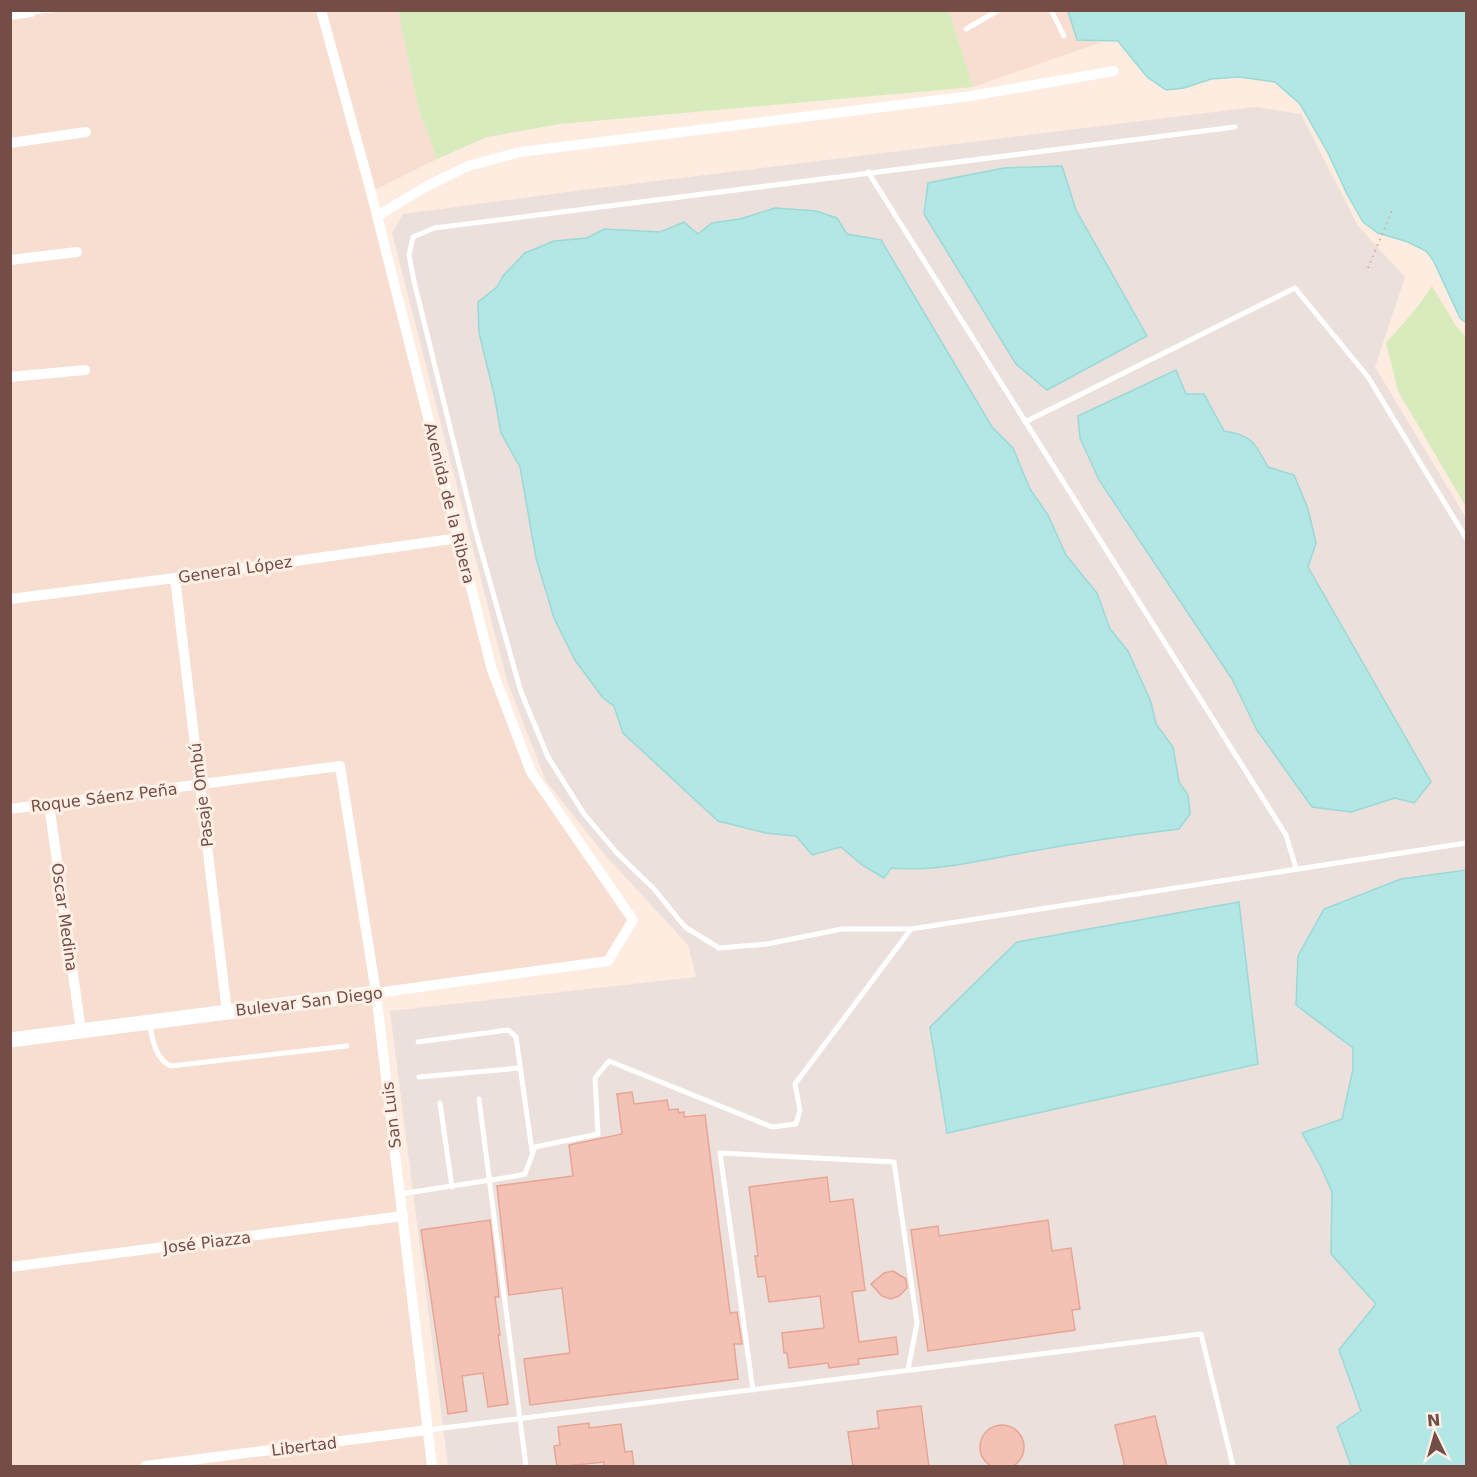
<svg xmlns="http://www.w3.org/2000/svg" width="1477" height="1477" viewBox="0 0 1477 1477" font-family="'DejaVu Sans',sans-serif">
<rect width="100%" height="100%" fill="#fdecdf"/>
<g fill="#f7ded0">
<path d="M10,11H398L419,110L437,159L371,192L492,670L531,772L633,920L608,961L376,993L432,1466H11Z"/>
<path d="M949,11H1068L1077,40L1102,42L973,87Z"/>
</g>
<path fill="#ebe0db" d="M1255,107L1301,114L1358,226L1405,277L1375,367L1466,518V1466H448L390,1011L696,977L688,945L605,855L546,781L507,681L392,233L403,214L567,192Z"/>
<g fill="#d8ebbd">
<path d="M398,11H949L973,87L560,124L487,137L437,159L419,110Z"/>
<path d="M1432,286L1456,326L1466,337V507L1398,391L1386,343L1416,309Z"/>
</g>
<g fill="#b3e7e5" stroke="#99d9d7" stroke-width="1.5">
<path d="M1068,11H1466V323L1460,318L1433,260L1426,251L1408,242L1378,233L1363,222L1347,194L1328,153L1300,104L1275,82L1239,77L1211,79L1184,88L1166,90L1147,77L1118,41L1077,40Z"/>
<path d="M1062,166L1076,210L1147,336L1047,390L1016,364L924,214L928,183L1004,168Z"/>
<path d="M775,208L816,211L837,218L847,234L881,240L992,427L1013,448L1030,489L1048,515L1066,555L1097,593L1110,629L1128,651L1151,702L1156,724L1173,747L1179,782L1188,795L1190,814L1179,829C1130,835 1082,842 1033,851C987,859 938,872 891,868L884,878L862,865L841,847L812,855L796,836L766,833L718,821L623,733L614,706L603,698L575,660L554,618L536,558L520,467L501,433L494,394L479,333L478,302L497,287L503,276L525,253L554,241L587,238L604,229L660,232L684,222L698,234L712,223L740,219Z"/>
<path d="M1176,370L1186,394H1204L1224,431C1252,435 1255,443 1268,467L1294,475L1308,509L1316,543L1308,567L1431,782L1414,803L1395,798L1351,812L1312,807L1257,730L1232,679L1099,480L1080,438L1078,416Z"/>
<path d="M1466,870V1466H1351L1337,1427L1361,1411L1339,1350L1376,1304L1331,1254L1332,1192L1320,1165L1302,1133L1342,1119L1353,1069V1048L1296,1005L1298,956L1324,909L1401,879Z"/>
<path d="M1239,902L1258,1064L947,1133L930,1027L1017,942Z"/>
</g>
<g fill="#f4c2b5" stroke="#e7a595" stroke-width="1.5">
<path d="M632,1092L634,1104L667,1100L669,1110L678,1109L679,1113L684,1112V1117L705,1115L730,1313L737,1312L742,1344H734L738,1379L530,1405L524,1359L570,1353L562,1288L509,1295L497,1186L573,1176L569,1145L622,1134L617,1094Z"/>
<path d="M827,1177L830,1202L853,1199L865,1290L852,1292L859,1342L896,1337L898,1354L858,1359L859,1364L829,1368L828,1363L789,1368L787,1353H784L782,1333L824,1328L820,1296L769,1302L765,1276L758,1277L755,1256H758L749,1187Z"/>
<path d="M490,1220L499,1297H495L500,1335H498L508,1404L488,1407L483,1373L462,1376L467,1411L448,1414L421,1230Z"/>
<path d="M1048,1220L1052,1251L1071,1248L1080,1309L1072,1310L1075,1330L928,1351L911,1230L938,1226L939,1236Z"/>
<path d="M893,1271L906,1279L907,1288L899,1296L891,1299L882,1296L871,1284L884,1273Z"/>
<path d="M921,1406L929,1467H853L848,1432L879,1428L877,1411Z"/>
<path d="M1155,1416L1167,1467H1125L1115,1425Z"/>
<path d="M589,1423V1428L621,1424L625,1452L632,1451L634,1467H604V1462L557,1467L554,1446L560,1445L558,1427Z"/>
<circle cx="1002" cy="1447" r="22"/>
</g>
<g fill="none" stroke-linecap="round" stroke-linejoin="round">
<path stroke="#d8a599" stroke-width="2" stroke-dasharray="1.5 4.5" stroke-linecap="butt" d="M1368,268L1393,208"/>
<g stroke="#fff" stroke-width="5">
<path d="M1051,10L1064,36"/>
<path d="M31,12L52,10"/>
<path d="M966,29L999,10"/>
<path d="M1235,127L434,228L413,237L409,255L414,281L475,529L521,692L548,757L584,814L617,853L654,889L685,927L719,948L767,944L842,929H911L1466,843"/>
<path d="M868,172L1286,835L1296,868"/>
<path d="M1025,422L1295,288L1368,377L1466,538"/>
<path d="M149,1022C152,1037 155,1060 171,1066L347,1046"/>
<path d="M418,1042L508,1030L516,1037L532,1151"/>
<path d="M419,1077L520,1068"/>
<path d="M479,1099L526,1466"/>
<path d="M440,1103L452,1187"/>
<path d="M400,1194L516,1176L525,1174L535,1147L598,1134L595,1078L609,1061L772,1127L796,1124L800,1110L795,1084L911,929"/>
<path d="M753,1390L720,1153L894,1162L917,1323L908,1370"/>
<path d="M427,1430L1201,1334L1233,1466"/>
</g>
<g stroke="#fff" stroke-width="10">
<path d="M321,10L371,192L492,670L531,772L633,920L608,961L376,993"/>
<path d="M10,15L31,12"/>
<path d="M10,143L86,132"/>
<path d="M377,216L427,186L468,166L520,152L971,96L1114,71"/>
<path d="M10,260L77,252"/>
<path d="M10,377L85,370"/>
<path d="M175,578L227,1012"/>
<path d="M10,599L175,578L459,538"/>
<path d="M49,804L81,1031"/>
<path d="M10,809L340,766L376,993L432,1466"/>
<path d="M10,1267L403,1216"/>
<path d="M145,1466L427,1430"/>
</g>
<path stroke="#fff" stroke-width="15" d="M10,1040L376,993"/>
</g>
<g text-anchor="middle" stroke-width="6" stroke-linejoin="round" paint-order="stroke">
<g font-size="16" fill="#744d46" stroke="#fff0e6">
<text transform="translate(450 503) rotate(76)" y="6">Avenida de la Ribera</text>
<text transform="translate(235 569) rotate(-8)" y="6">General López</text>
<text transform="translate(201 795) rotate(-97)" y="6">Pasaje Ombú</text>
<text transform="translate(104 797) rotate(-7)" y="6">Roque Sáenz Peña</text>
<text transform="translate(65 917) rotate(82)" y="6">Oscar Medina</text>
<text transform="translate(309 1001) rotate(-7)" y="6">Bulevar San Diego</text>
<text transform="translate(391 1115) rotate(-97)" y="6">San Luis</text>
<text transform="translate(207 1242) rotate(-7)" y="6">José Piazza</text>
<text transform="translate(304 1446) rotate(-7)" y="6">Libertad</text>
</g>
</g>
<rect width="1477" height="1477" fill="none" stroke="#744d46" stroke-width="24"/>
<g transform="translate(1435 1435) rotate(355)" stroke="#fff0e6" stroke-width="4.5" paint-order="stroke">
<path d="M0-4.5L10 22L0 15L-10 22Z" fill="#744d46"/>
<text y="-9" font-size="16" font-weight="bold" text-anchor="middle" fill="#744d46">N</text>
</g>
</svg>
